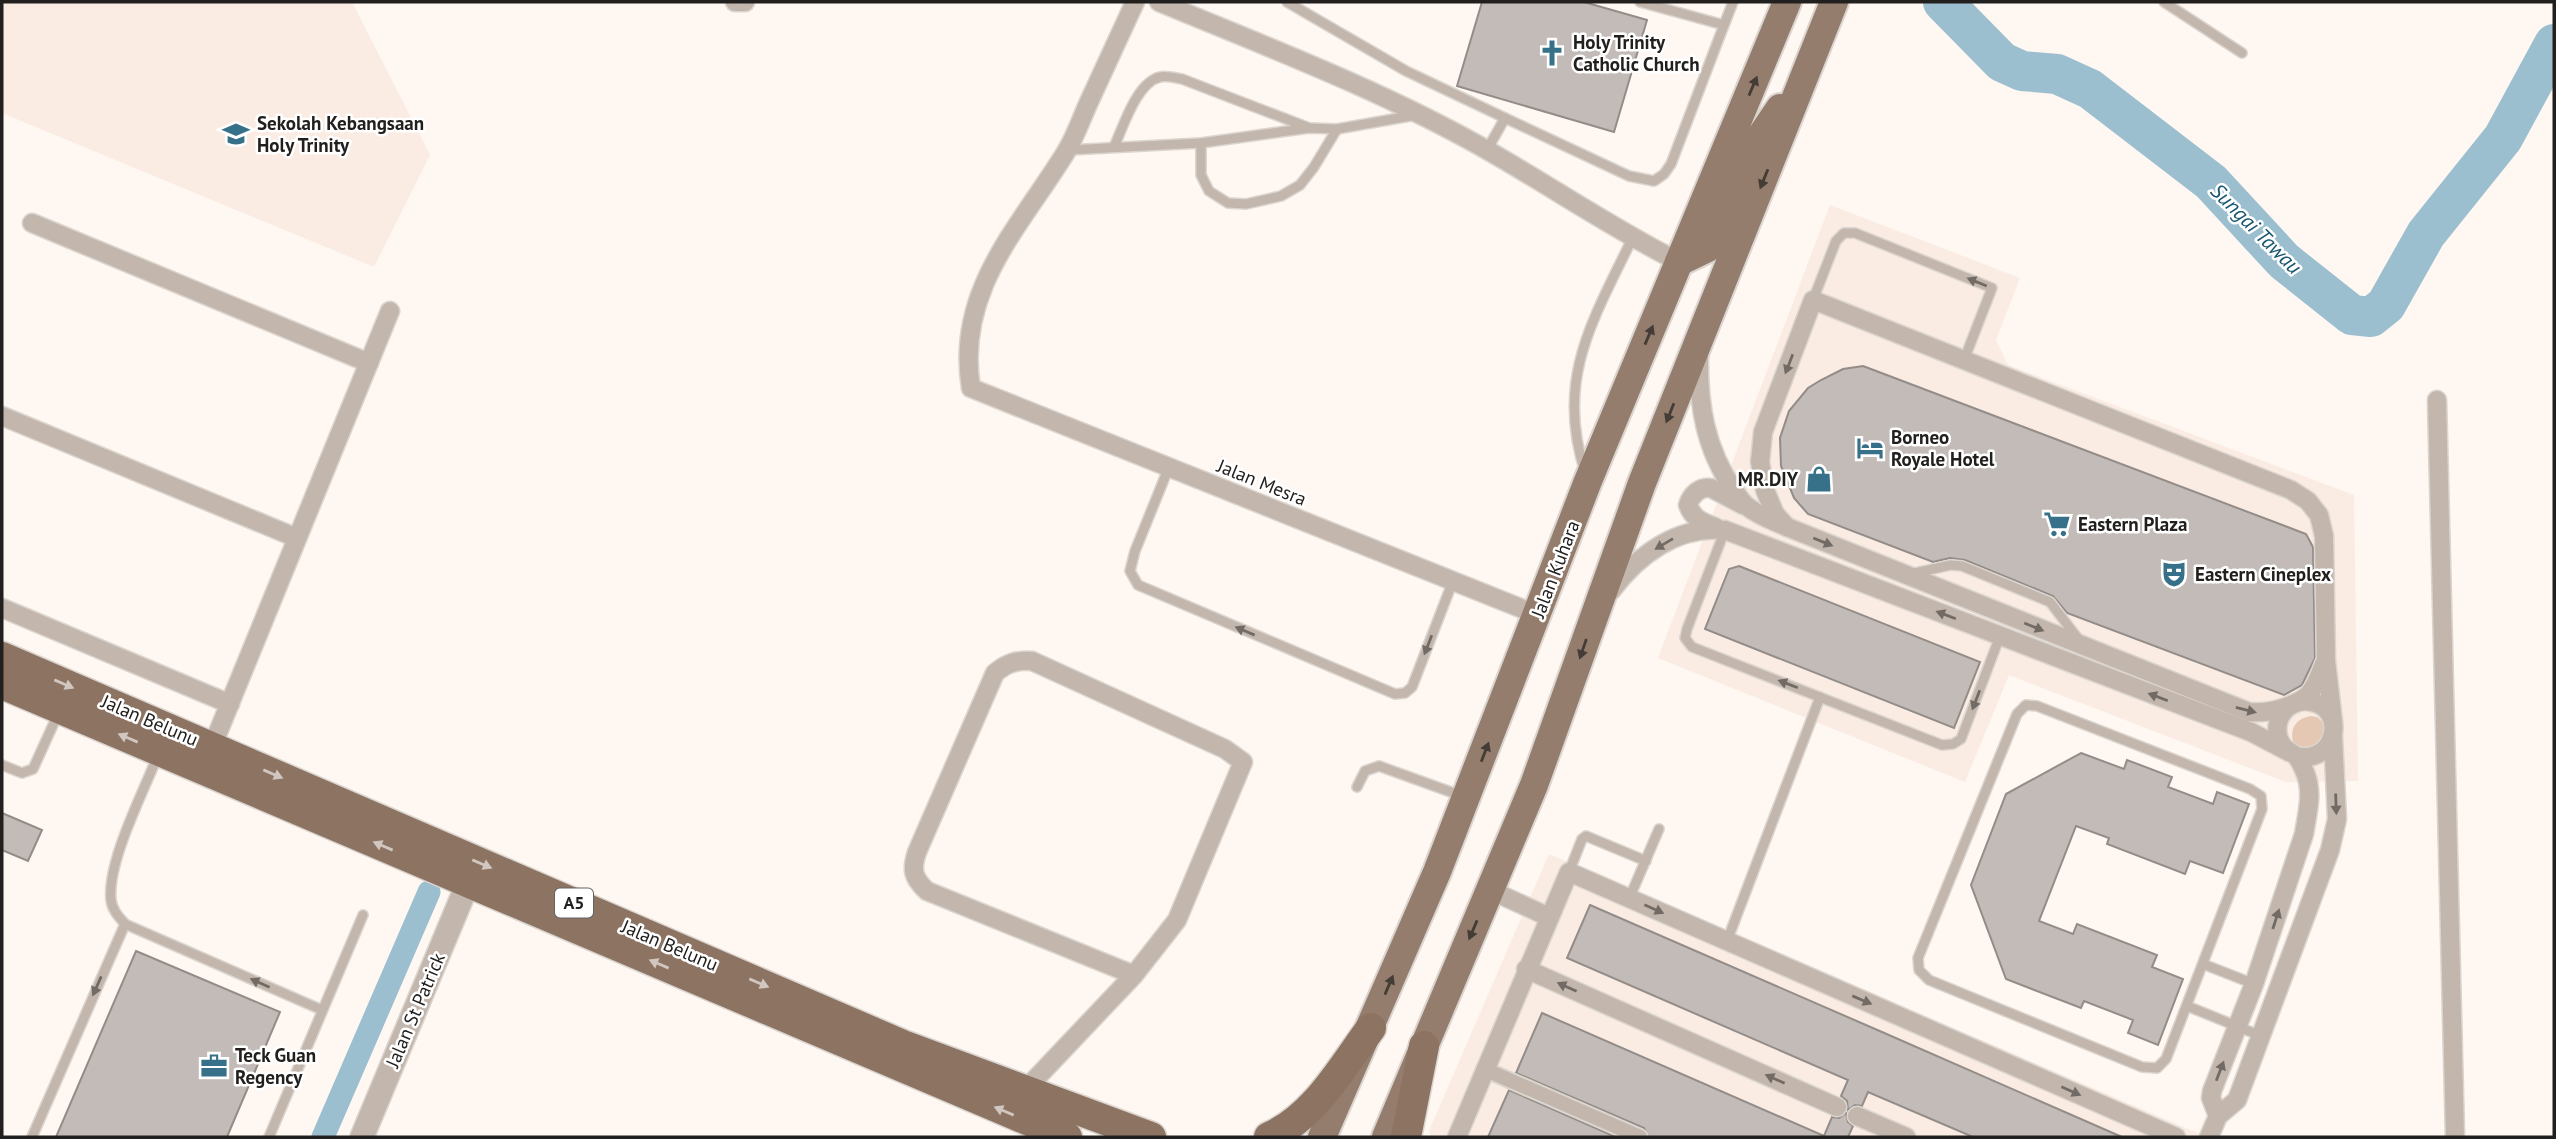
<svg xmlns="http://www.w3.org/2000/svg" width="2556" height="1139" viewBox="0 0 2556 1139" font-family="'PT Sans',sans-serif">
<rect width="100%" height="100%" fill="#fef7f2"/>
<g fill="#faece2">
<path d="M2,2H352L430,155L374,267L2,113Z"/>
<path d="M1830,205L2020,278L1996,340L2008,365L2354,495L2358,781L2286,782L2009,675L1965,782L1658,658Z"/>
<path d="M1549,854L2207,1137H1431L1429,1131Z"/>
</g>
<path fill="#e4c8b4" d="M2311,716L2317,717L2327,726L2317,753L2295,747C2288,731 2294,719 2311,716Z"/>
<g fill="none" stroke-linecap="round" stroke-linejoin="round">
<path stroke="#9cbfd0" stroke-width="23" d="M323,1137L429,892"/>
<path stroke="#9cbfd0" stroke-width="40" d="M1943,2L2002,62L2022,71L2057,74L2090,89L2211,182L2284,261L2352,315L2371,317L2386,305L2426,234L2503,138L2554,44"/>
</g>
<g fill="#c2bbb7" stroke="#938c88" stroke-width="2">
<path d="M1482,2H1584L1647,20L1614,132L1457,86Z"/>
<path d="M1863,366L2306,534L2313,547L2315,658L2302,685L2284,695L2067,613L2053,596L1965,560L1950,558L1933,562L1808,514L1794,498L1781,466L1780,438L1789,411L1808,388L1821,380L1843,369Z"/>
<path d="M1739,566L1980,662L1954,728L1705,629L1729,569Z"/>
<path d="M2081,753L2124,769L2127,760L2172,777L2168,787L2213,804L2217,792L2249,804L2223,873L2190,861L2185,874L2107,844L2109,838L2076,826L2039,921L2073,934L2077,924L2157,955L2152,967L2183,979L2158,1045L2128,1033L2133,1020L2084,1001L2081,1008L2006,979L1971,885L2006,794Z"/>
<path d="M2,813L42,830L28,861L2,850Z"/>
<path d="M1590,905L1882,1032L2122,1137H1973L1868,1092L1862,1106L1855,1105L1848,1110L1847,1101L1841,1096L1848,1080L1567,958Z"/>
<path d="M136,951L280,1012L227,1137H56Z"/>
<path d="M1542,1013L1824,1136L1832,1117L1839,1118L1846,1113L1848,1122L1853,1126L1848,1137H1649L1644,1128L1516,1073Z"/>
<path d="M1509,1090L1616,1137H1488Z"/>
</g>
<g fill="none" stroke-linecap="round" stroke-linejoin="round">
<g stroke="#dbd5d0" stroke-width="12">
<g id="service">
<path d="M1287,2L1406,71L1505,118L1487,150"/>
<path d="M1640,2L1724,25L1733,2"/>
<path d="M2164,2L2242,53"/>
<path d="M1505,118L1629,176L1654,181L1664,174L1671,164L1724,25"/>
<path d="M1201,143V175L1209,191L1228,203L1246,204L1281,196L1300,185L1314,167L1337,129"/>
<path d="M1114,147C1123,127 1137,82 1160,77C1167,75 1175,78 1182,79L1307,127"/>
<path d="M1069,150L1201,143L1309,128L1337,129L1416,115"/>
<path d="M1813,300L1836,241L1844,233H1855L1992,288L1964,360"/>
<path d="M1169,467L1135,551L1130,571L1138,585L1395,694L1405,693L1412,687L1453,581"/>
<path d="M1585,472C1555,379 1593,320 1632,239"/>
<path d="M1725,530L1687,629L1685,638L1692,647L1942,745L1953,744L1961,739L2000,636"/>
<path d="M1910,574L1951,565L1962,566L2050,602L2079,640"/>
<path d="M2026,705L2037,706L2250,789L2261,796L2262,809L2166,1059L2157,1068L2142,1067L1929,980L1919,970L1918,958L2017,714Z"/>
<path d="M158,755C143,793 107,862 111,900C112,910 119,917 125,924L322,1010"/>
<path d="M2,765L22,773L33,769L58,714"/>
<path d="M1357,787L1365,771L1379,766L1462,796"/>
<path d="M1569,872L1582,839L1586,836L1646,861"/>
<path d="M1629,899L1659,829"/>
<path d="M1727,941L1820,697"/>
<path d="M2203,964L2254,984"/>
<path d="M2187,1006L2261,1036"/>
<path d="M32,1137L125,924"/>
<path d="M269,1137L363,915"/>
</g>
</g>
<g stroke="#dbd5d0" stroke-width="18">
<path id="pedestrian" d="M1484,1069L1640,1137"/>
</g>
<g stroke="#dbd5d0" stroke-width="21">
<g id="minor">
<path d="M735,2H745"/>
<path d="M1135,2C1119,36 1104,70 1088,104C1081,120 1075,137 1066,152C1019,228 955,291 971,388L1538,615"/>
<path d="M1159,2C1270,48 1383,91 1487,150C1552,187 1613,229 1679,262"/>
<path d="M32,223L369,363"/>
<path d="M1699,355C1698,404 1705,449 1734,490C1738,496 1742,503 1748,507C1759,516 1774,521 1787,527L2249,712C2268,714 2294,707 2308,695C2316,687 2320,674 2324,664"/>
<path d="M2437,400L2455,1137"/>
<path d="M2,416L297,538"/>
<path d="M1715,527C1702,522 1693,519 1688,505C1691,495 1700,486 1711,488L1743,505"/>
<path d="M1787,527L1775,514L1765,490L1760,462L1763,432L1813,300L2291,490L2308,501L2319,515L2324,536L2326,661L2333,721"/>
<path d="M1611,591C1638,555 1678,525 1725,530L2251,732L2289,752"/>
<path d="M2,608L230,704"/>
<path d="M212,747L390,311"/>
<path d="M1490,890L1549,917"/>
<path d="M1526,969L1837,1107"/>
<path d="M1024,1091L1134,975L1177,920L1243,762L1225,749L1032,661C1016,660 1007,663 995,673L917,852C911,870 913,878 927,891L1134,975"/>
<path d="M1857,1116L1906,1137"/>
<path d="M2218,1116L2211,1098L2212,1091L2254,984L2304,834C2307,815 2313,794 2306,775C2304,770 2300,760 2296,756C2292,752 2287,751 2283,746C2274,735 2276,717 2287,708C2294,702 2304,700 2312,702C2348,710 2336,765 2296,756"/>
<path d="M1457,1137L1569,872L2176,1137"/>
<path d="M2209,1137L2218,1116L2237,1100L2330,850L2337,819L2333,736"/>
</g>
</g>
<g stroke="#dbd5d0" stroke-width="26">
<path id="tertiary" d="M362,1137L468,883"/>
</g>
<g stroke="#dbd5d0" stroke-width="32">
<g id="primary">
<path d="M1679,262L1708,248L1748,155L1780,108"/>
<path d="M1322,1137L1437,872L1588,481L1787,2"/>
<path d="M1386,1137L1534,785L1642,483L1834,2"/>
</g>
</g>
<g stroke="#dbd5d0" stroke-width="33">
<g id="trunk">
<path d="M2,657L903,1045L1151,1137"/>
<path d="M2,684L1067,1137"/>
<path d="M1269,1137C1315,1117 1342,1067 1371,1028"/>
<path d="M1406,1137L1424,1046"/>
</g>
</g>
<use href="#service" stroke="#c3b6ac" stroke-width="9"/>
<use href="#pedestrian" stroke="#c3b6ac" stroke-width="14"/>
<use href="#minor" stroke="#c3b6ac" stroke-width="18"/>
<use href="#tertiary" stroke="#c3b6ac" stroke-width="23"/>
<use href="#primary" stroke="#957d6d" stroke-width="28"/>
<use href="#trunk" stroke="#8c7362" stroke-width="30"/>
</g>
<defs><path id="oneway-solid" d="M-6-.8H1V-3.2L6.5 0L1 3.2V.8H-6Z" transform="scale(1.75)"/></defs>
<g fill="#443c36">
<use href="#oneway-solid" transform="translate(1753 86) rotate(-67)"/>
<use href="#oneway-solid" transform="translate(1764 179) rotate(112)"/>
<use href="#oneway-solid" transform="translate(1649 335) rotate(-67)"/>
<use href="#oneway-solid" transform="translate(1670 413) rotate(112)"/>
<use href="#oneway-solid" transform="translate(1583 649) rotate(109)"/>
<use href="#oneway-solid" transform="translate(1485 752) rotate(-69)"/>
<use href="#oneway-solid" transform="translate(1473 930) rotate(113)"/>
<use href="#oneway-solid" transform="translate(1389 985) rotate(-67)"/>
</g>
<g fill="#726b65">
<use href="#oneway-solid" transform="translate(1977 282) rotate(-158)"/>
<use href="#oneway-solid" transform="translate(1789 364) rotate(111)"/>
<use href="#oneway-solid" transform="translate(1823 542) rotate(22)"/>
<use href="#oneway-solid" transform="translate(1664 544) rotate(149)"/>
<use href="#oneway-solid" transform="translate(1946 615) rotate(-159)"/>
<use href="#oneway-solid" transform="translate(2034 627) rotate(22)"/>
<use href="#oneway-solid" transform="translate(1245 631) rotate(-157)"/>
<use href="#oneway-solid" transform="translate(1428 645) rotate(111)"/>
<use href="#oneway-solid" transform="translate(1788 684) rotate(-159)"/>
<use href="#oneway-solid" transform="translate(2158 697) rotate(-159)"/>
<use href="#oneway-solid" transform="translate(1976 700) rotate(111)"/>
<use href="#oneway-solid" transform="translate(2246 710) rotate(14)"/>
<use href="#oneway-solid" transform="translate(2336 804) rotate(88)"/>
<use href="#oneway-solid" transform="translate(1654 909) rotate(24)"/>
<use href="#oneway-solid" transform="translate(2276 919) rotate(-72)"/>
<use href="#oneway-solid" transform="translate(260 983) rotate(-156)"/>
<use href="#oneway-solid" transform="translate(97 986) rotate(114)"/>
<use href="#oneway-solid" transform="translate(1567 987) rotate(-156)"/>
<use href="#oneway-solid" transform="translate(1862 1000) rotate(23)"/>
<use href="#oneway-solid" transform="translate(2220 1071) rotate(-69)"/>
<use href="#oneway-solid" transform="translate(1775 1079) rotate(-156)"/>
<use href="#oneway-solid" transform="translate(2071 1091) rotate(24)"/>
</g>
<g fill="#d1c7c0">
<use href="#oneway-solid" transform="translate(64 684) rotate(23)"/>
<use href="#oneway-solid" transform="translate(128 738) rotate(-157)"/>
<use href="#oneway-solid" transform="translate(273 774) rotate(23)"/>
<use href="#oneway-solid" transform="translate(383 846) rotate(-157)"/>
<use href="#oneway-solid" transform="translate(482 864) rotate(23)"/>
<use href="#oneway-solid" transform="translate(659 964) rotate(-157)"/>
<use href="#oneway-solid" transform="translate(759 983) rotate(23)"/>
<use href="#oneway-solid" transform="translate(1004 1111) rotate(-157)"/>
</g>
<defs>
<g id="church-bare" transform="scale(2.1)"><path d="M-1.2-6h2.4v3.5h3.3v2.4h-3.3V6h-2.4V-.1h-3.3v-2.4h3.3Z" fill="#377089" stroke="#fff" stroke-width="2.5" paint-order="stroke"/></g>
<g id="school-bare" transform="scale(2.1)"><path d="M0-5L7-2L0 1L-7-2ZM-4 1L0 2.5L4 1V4Q0 6-4 4Z" fill="#377089" stroke="#fff" stroke-width="2.5" paint-order="stroke"/></g>
<g id="hotel-bare" transform="scale(2.1)"><path d="M-6-4.5h1.5V1H6V5H4.5V3h-9V5H-6ZM-4 0a1.8 1.8 0 1 1 3.6 0ZM.5 0V-2.5h3Q6-2.5 6 0Z" fill="#377089" stroke="#fff" stroke-width="2.5" paint-order="stroke"/></g>
<g id="shop-bare" transform="scale(2.1)"><path d="M-5-2.5h2.3a2.7 3.5 0 0 1 5.4 0H5L5.5 6h-11ZM-1.5-2.5h3a1.5 2.3 0 0 0-3 0Z" fill="#377089" stroke="#fff" stroke-width="2.5" paint-order="stroke"/></g>
<g id="supermarket-bare" transform="scale(2.1)"><path d="M-6-5.5h2.5l.6 2H6L4.5 2H-2.5L-4.4-4H-6ZM-1.5 3.2a1.3 1.3 0 1 0 .1 0ZM3 3.2a1.3 1.3 0 1 0 .1 0Z" fill="#377089" stroke="#fff" stroke-width="2.5" paint-order="stroke"/></g>
<g id="theatre-bare" transform="scale(2.1)"><path d="M-5-5.5Q0-4 5-5.5V0Q5 5 0 6Q-5 5-5 0ZM-3.3-2.5H-1v1.5H-3.3ZM1-2.5H3.3v1.5H1ZM-2.8 1Q0 5.5 2.8 1Z" fill="#377089" stroke="#fff" stroke-width="2.5" paint-order="stroke"/></g>
<g id="office-bare" transform="scale(2.1)"><path d="M-6-3h4V-5.5h4V-3h4V5H-6ZM-1-4.5V-3h2v-1.5ZM-6 0V1H6V0Z" fill="#377089" stroke="#fff" stroke-width="2.5" paint-order="stroke"/></g>
</defs>
<g fill-rule="evenodd">
<use href="#church-bare" x="1552" y="53"/>
<use href="#school-bare" x="236" y="134"/>
<use href="#hotel-bare" x="1870" y="448"/>
<use href="#shop-bare" x="1819" y="479"/>
<use href="#supermarket-bare" x="2057" y="524"/>
<use href="#theatre-bare" x="2174" y="574"/>
<use href="#office-bare" x="214" y="1066"/>
</g>
<g text-anchor="middle" stroke-width="5" stroke-linejoin="round" paint-order="stroke">
<rect fill="#fff" stroke="#646362" stroke-width="2" x="555" y="888.5" width="38" height="29" rx="5"/>
<g font-size="18" font-weight="bold" fill="#22201e">
<text x="574" y="909">A5</text>
</g>
<g font-size="19" font-weight="bold" fill="#22201e" stroke="#fff" text-anchor="start">
<text x="1573" y="49">Holy Trinity<tspan x="1573" dy="22">Catholic Church</tspan></text>
<text x="257" y="130">Sekolah Kebangsaan<tspan x="257" dy="22">Holy Trinity</tspan></text>
<text x="1891" y="444">Borneo<tspan x="1891" dy="22">Royale Hotel</tspan></text>
<text x="1798" y="486" text-anchor="end">MR.DIY</text>
<text x="2078" y="531">Eastern Plaza</text>
<text x="2195" y="581">Eastern Cineplex</text>
<text x="235" y="1062">Teck Guan<tspan x="235" dy="22">Regency</tspan></text>
</g>
<g font-size="19" fill="#22201e" stroke="#fff">
<text transform="translate(1262 482) rotate(22)" y="7">Jalan Mesra</text>
<text transform="translate(1555 569) rotate(-69)" y="7">Jalan Kuhara</text>
<text transform="translate(150 720) rotate(23)" y="7">Jalan Belunu</text>
<text transform="translate(670 945) rotate(23)" y="7">Jalan Belunu</text>
<text transform="translate(415 1010) rotate(-67)" y="7">Jalan St Patrick</text>
</g>
<g font-size="21" font-style="italic" fill="#17566f" stroke="#fff">
<text transform="translate(2256 229) rotate(45)" y="7">Sungai Tawau</text>
</g>
</g>
<rect width="2556" height="1139" fill="none" stroke="#22201e" stroke-width="7"/>
</svg>
